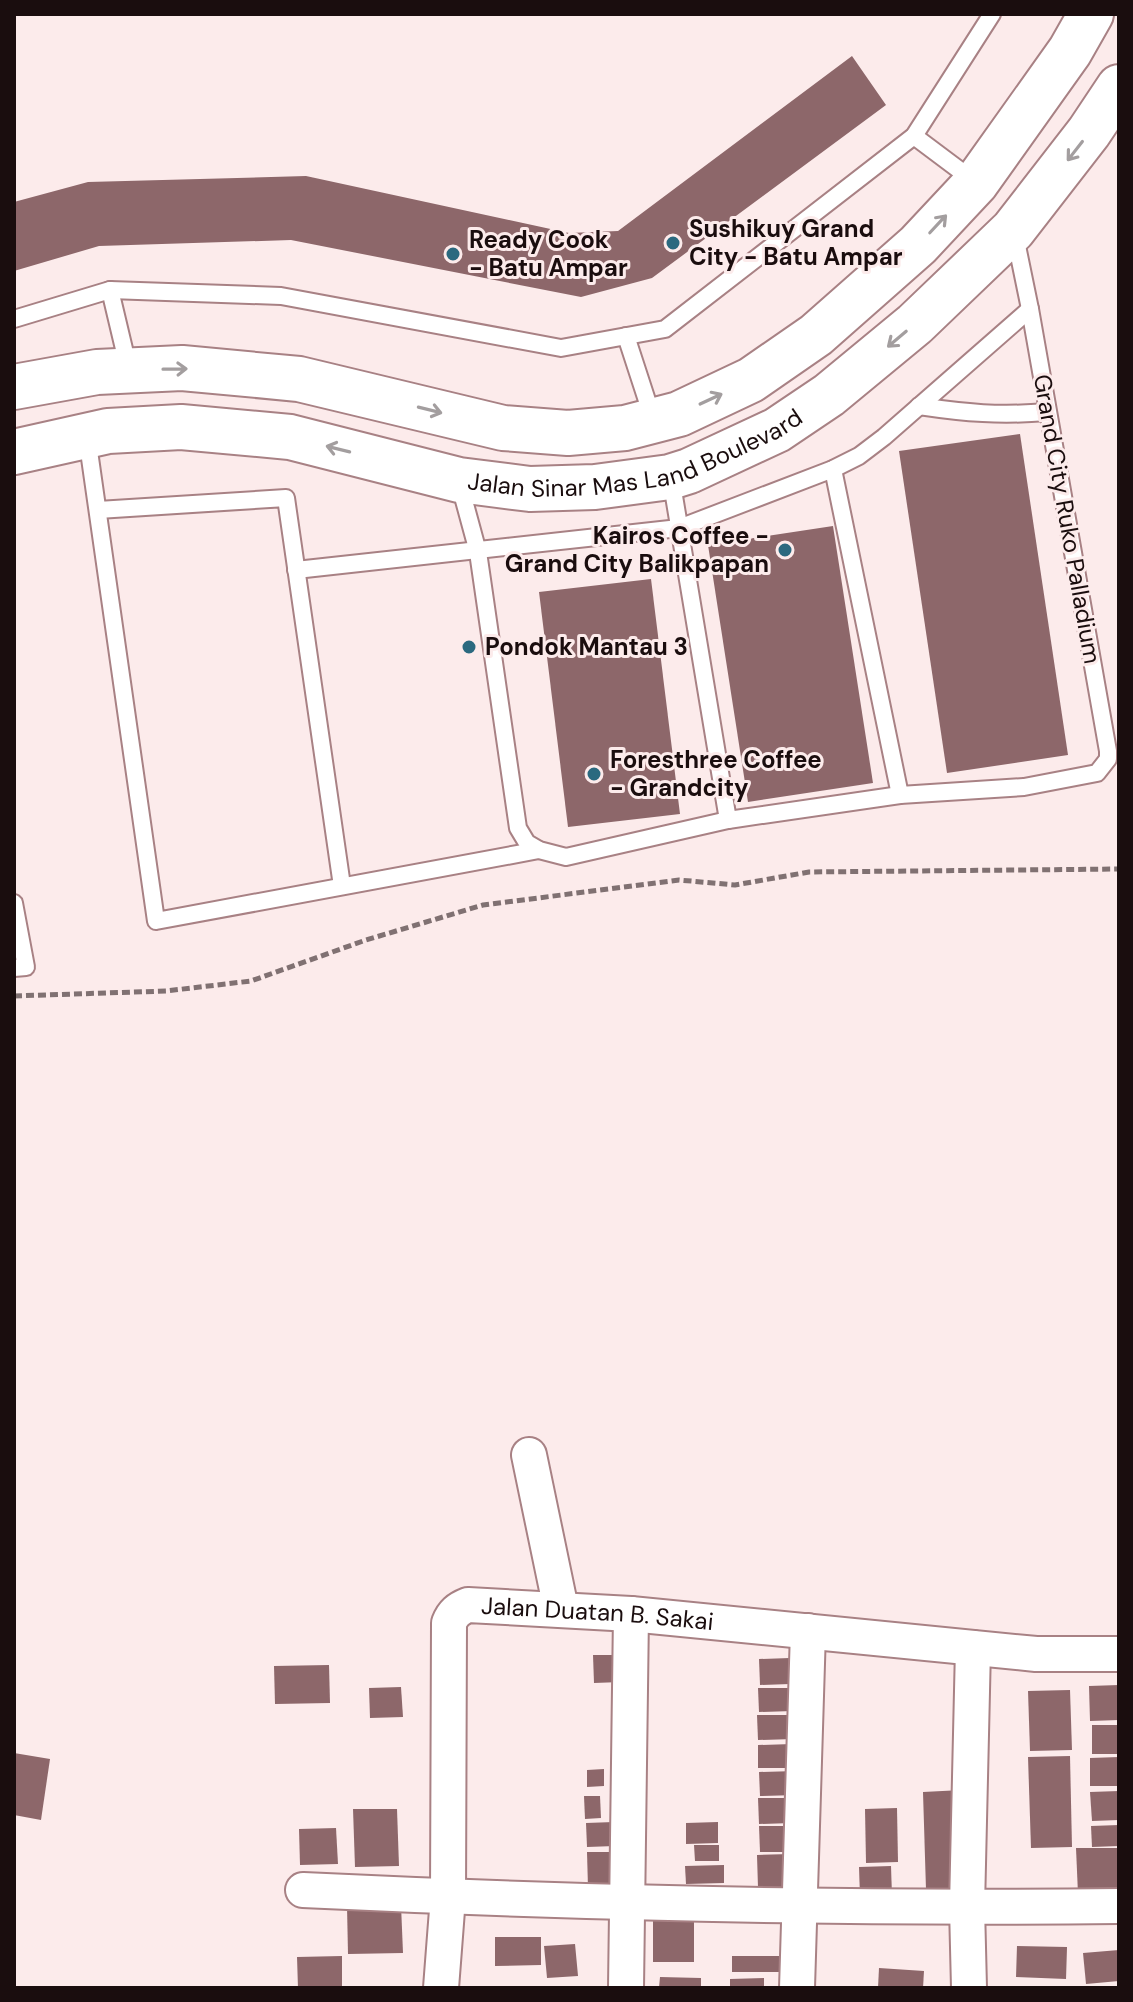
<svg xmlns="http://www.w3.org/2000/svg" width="1133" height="2002" viewBox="0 0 1133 2002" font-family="'DM Sans',sans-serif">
<rect width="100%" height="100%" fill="#fcebeb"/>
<g fill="#8d676a">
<path d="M852,56L886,105L652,278L581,297L291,240L99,246L14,271V202L88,182L306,176L569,233L618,231Z"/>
<path d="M1020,434L1068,755L947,773L899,451Z"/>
<path d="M833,526L873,783L748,802L708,545Z"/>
<path d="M651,579L680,814L568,827L539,592Z"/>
<path d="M593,1655H620L621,1682L594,1683Z"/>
<path d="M790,1658V1684L760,1685L759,1659Z"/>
<path d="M329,1665L330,1703L275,1704L274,1666Z"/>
<path d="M1119,1685V1720L1090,1721L1089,1686Z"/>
<path d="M401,1687L403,1717L370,1718L369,1688Z"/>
<path d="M758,1688H792L793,1711L759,1712Z"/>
<path d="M1070,1690L1072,1750L1030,1751L1028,1691Z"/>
<path d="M757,1715H794V1739L758,1740Z"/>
<rect x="1092" y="1725" width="27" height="29"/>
<path d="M792,1744V1768H758V1745Z"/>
<path d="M14,1753L50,1759L41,1820L14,1815Z"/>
<path d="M1070,1756L1072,1847L1031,1848L1028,1757Z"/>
<path d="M1119,1757V1786H1090V1758Z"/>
<path d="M604,1769V1786L587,1787V1770Z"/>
<path d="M796,1771L797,1795L760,1796L759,1772Z"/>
<path d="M962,1790L964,1889L926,1890L923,1792Z"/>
<path d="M1119,1791V1820L1092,1821L1090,1792Z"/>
<path d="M584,1796H600L601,1818L585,1819Z"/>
<path d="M758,1798H791L792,1823L759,1824Z"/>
<path d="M897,1808L898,1862L866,1863L865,1809Z"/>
<path d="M353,1809H397L399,1866L355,1867Z"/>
<path d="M614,1822L615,1846L587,1847L586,1823Z"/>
<path d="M718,1822V1843L686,1844V1823Z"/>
<path d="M1119,1825V1846L1092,1847L1091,1826Z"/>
<path d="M759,1826H789V1852H760Z"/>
<path d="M336,1828L338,1864L300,1865L299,1829Z"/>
<path d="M694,1845H719V1861H695Z"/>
<path d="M1076,1848H1119V1893L1078,1894Z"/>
<path d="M587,1852H615L617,1887L588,1888Z"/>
<path d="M791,1854L793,1887L758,1888L757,1855Z"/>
<path d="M724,1865V1883L686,1884L685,1866Z"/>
<path d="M891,1866L892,1896L860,1897L859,1867Z"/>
<path d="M401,1905L403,1953L348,1954L347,1906Z"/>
<path d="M694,1920V1962H653V1921Z"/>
<path d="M495,1937H541V1965L495,1966Z"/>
<path d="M575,1944L578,1976L547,1978L544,1946Z"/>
<path d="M1017,1946L1067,1947L1066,1979L1016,1977Z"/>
<path d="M1119,1950V1981L1086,1984L1083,1953Z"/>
<path d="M342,1956V1988H298L297,1957Z"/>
<rect x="732" y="1956" width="47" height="16"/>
<path d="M879,1968L924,1971L923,1988H878Z"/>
<path d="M660,1977L701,1978V1988H659Z"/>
<path d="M764,1978V1988H730V1979Z"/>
</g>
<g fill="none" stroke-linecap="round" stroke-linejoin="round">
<g stroke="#a88184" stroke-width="20">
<g id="lane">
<path d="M914,136L974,181"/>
<path d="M110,290L129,370"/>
<path d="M14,319L110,290L281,296L561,348L665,329L914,136L992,14"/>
<path d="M626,336L653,419"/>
<path d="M919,406C966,413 1000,416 1047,412"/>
<path d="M87,437L156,921L539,850"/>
<path d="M833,469L900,795"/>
<path d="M671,478L728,820L900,795L1024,787L1097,773L1108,759V751L1030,309L1015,236"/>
<path d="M459,482L478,552L518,828L527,843L539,850L566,857L728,820"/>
<path d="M98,510L286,498L342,886"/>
<path d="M296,570L679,528L833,469L859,456L884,437L1030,309"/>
<path d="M14,903L26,967L14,968"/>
</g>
</g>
<g stroke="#a88184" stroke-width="38">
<g id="street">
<path d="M529,1455L561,1609"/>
<path d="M303,1890C574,1903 847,1909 1119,1906"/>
<path id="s1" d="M441,1988L448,1897L449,1623C453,1613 458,1609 468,1605L631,1614L1036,1654H1119"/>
<path d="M626,1988L631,1614"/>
<path d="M797,1988L808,1631"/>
<path d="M969,1988L967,1907L973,1648"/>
</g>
</g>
<g stroke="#a88184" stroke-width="48">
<g id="secondary">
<path d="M14,387L97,372L182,368L299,379L503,428L568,433L625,428L679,414L751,380L816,335L918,245L976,183L1070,51L1091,14"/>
<path id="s2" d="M14,452L108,431L181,427L290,437L459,480L530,489L595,487L670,477L689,471L777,430L829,395L915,324L1013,230L1089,132L1119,87"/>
</g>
</g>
<path stroke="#807172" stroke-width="5" stroke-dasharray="8 4" stroke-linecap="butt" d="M14,996L166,991L251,981L366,940L483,905L679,880L735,885L809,872L1119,869"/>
<use href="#lane" stroke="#fff" stroke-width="16"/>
<use href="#street" stroke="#fff" stroke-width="34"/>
<use href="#secondary" stroke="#fff" stroke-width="44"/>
</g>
<defs><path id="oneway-shaft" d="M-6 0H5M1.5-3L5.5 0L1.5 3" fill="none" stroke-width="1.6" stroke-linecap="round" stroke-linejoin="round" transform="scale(2)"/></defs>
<g stroke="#a39e9f">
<use href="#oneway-shaft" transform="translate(1075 151) rotate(128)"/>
<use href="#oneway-shaft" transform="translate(938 224) rotate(-47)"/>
<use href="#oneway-shaft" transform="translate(897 339) rotate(140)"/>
<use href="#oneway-shaft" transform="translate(175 369) rotate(-1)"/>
<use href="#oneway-shaft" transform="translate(711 399) rotate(-25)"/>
<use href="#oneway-shaft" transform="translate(430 410) rotate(14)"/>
<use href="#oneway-shaft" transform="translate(338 449) rotate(-166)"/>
</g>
<g fill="#2b697f" stroke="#fcebeb" stroke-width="3">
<circle cx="673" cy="243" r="8"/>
<circle cx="453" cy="254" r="8"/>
<circle cx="785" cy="550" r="8"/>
<circle cx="469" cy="647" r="8"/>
<circle cx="594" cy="774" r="8"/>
</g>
<g text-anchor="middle" stroke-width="6" stroke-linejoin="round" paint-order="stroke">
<g font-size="24" font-weight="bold" fill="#1a0d0e" stroke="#fcebeb" text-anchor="start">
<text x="689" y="237">Sushikuy Grand<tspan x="689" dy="28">City - Batu Ampar</tspan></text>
<text x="469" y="248">Ready Cook<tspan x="469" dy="28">- Batu Ampar</tspan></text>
<text x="769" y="544" text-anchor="end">Kairos Coffee -<tspan x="769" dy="28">Grand City Balikpapan</tspan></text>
<text x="485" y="655">Pondok Mantau 3</text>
<text x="610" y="768">Foresthree Coffee<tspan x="610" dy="28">- Grandcity</tspan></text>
</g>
<g font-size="24" fill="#1a0d0e" stroke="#fcebeb">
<text dy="8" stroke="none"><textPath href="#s2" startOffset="636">Jalan Sinar Mas Land Boulevard</textPath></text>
<text transform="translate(1067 519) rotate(80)" y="8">Grand City Ruko Palladium</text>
<text dy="8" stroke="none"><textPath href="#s1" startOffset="522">Jalan Duatan B. Sakai</textPath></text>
</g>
</g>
<rect width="1133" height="2002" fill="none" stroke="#1a0d0e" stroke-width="32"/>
</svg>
